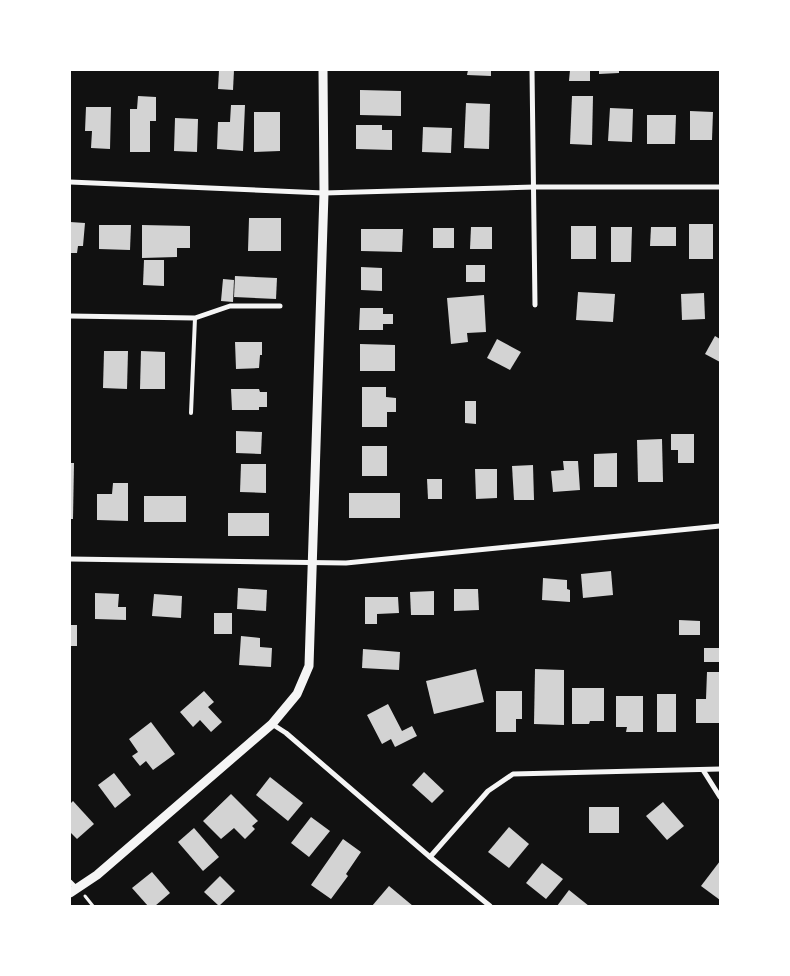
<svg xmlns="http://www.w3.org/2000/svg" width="790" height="976" viewBox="0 0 790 976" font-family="Jost,sans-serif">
<rect width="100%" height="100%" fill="#111"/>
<g fill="#d3d3d3">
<path d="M219,70H234L233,90L218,89Z"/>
<path d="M468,70H491V76L467,75Z"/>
<path d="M570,70H590V81H569Z"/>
<path d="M599,70H619V73L599,74Z"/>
<path d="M360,90L401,91V116L360,115Z"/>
<path d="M138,96L156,97V121H150V152H130V109H137Z"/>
<path d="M572,96H593L592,145L570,144Z"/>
<path d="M466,103L490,104L489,149L464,148Z"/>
<path d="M231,105H245L243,151L217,149L218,122H230Z"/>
<path d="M86,107H111L110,149L91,148L92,131H85Z"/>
<path d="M610,108L633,109L632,142L608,141Z"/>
<path d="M690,111L713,112L712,140H690Z"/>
<path d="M254,112H280V151L254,152Z"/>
<path d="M647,115H676L675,144H647Z"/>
<path d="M175,118L198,119L197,152L174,151Z"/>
<path d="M356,125H382V130H392V150L356,149Z"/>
<path d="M423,127L452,128L451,153L422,152Z"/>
<path d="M249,218H281V251H248Z"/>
<path d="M70,222L85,223L83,246H78L77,253H70Z"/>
<rect x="689" y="224" width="24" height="35"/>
<path d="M99,225H131L130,250L99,249Z"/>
<path d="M142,225L190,226V248H177V257L142,258Z"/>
<rect x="571" y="226" width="25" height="33"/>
<path d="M471,227H492V249H470Z"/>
<path d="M611,227H632L631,262H611Z"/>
<path d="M651,227H676V246H650Z"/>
<rect x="433" y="228" width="21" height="20"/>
<path d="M361,229H403L402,252L361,251Z"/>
<path d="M144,260H164V286L143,285Z"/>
<rect x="466" y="265" width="19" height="17"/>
<path d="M361,267L382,268V291L361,290Z"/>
<path d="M235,276L277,278L276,299L234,297Z"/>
<path d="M223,279L234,280L233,302L221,301Z"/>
<path d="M578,292L615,294L613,322L576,320Z"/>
<path d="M704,293L705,319L682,320L681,294Z"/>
<path d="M484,295L486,332L467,333L468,342L451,344L447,298Z"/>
<path d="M360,308H383V314H393V324H383V330H359Z"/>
<path d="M715,336L720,339V362L705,354Z"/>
<path d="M497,339L521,352L510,370L487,358Z"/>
<path d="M235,342H262V355H260L259,368L236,369Z"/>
<path d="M360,344L395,345V371H360Z"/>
<path d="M104,351H128L127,389L103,388Z"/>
<path d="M141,351L165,352V389H140Z"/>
<path d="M362,387H386V397L396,398V412H387V427H362Z"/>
<path d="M231,389H259L260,392H267V407H259V410H232Z"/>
<path d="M465,401H476V424L465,423Z"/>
<path d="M236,431L262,432L261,454L236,453Z"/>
<path d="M671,434H694V463H678V450H671Z"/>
<path d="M662,439L663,482H638L637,440Z"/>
<rect x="362" y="446" width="25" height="30"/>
<path d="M617,453V487H594V454Z"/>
<path d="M563,461H578L580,490L553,492L551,471L564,470Z"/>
<path d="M70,463H74L73,519H70Z"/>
<path d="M241,464H266V493L240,492Z"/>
<path d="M533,465L534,500H514L512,466Z"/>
<path d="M475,469H497V498L476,499Z"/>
<path d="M427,479H442V499H428Z"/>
<path d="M113,483H128V521L97,520V494H112Z"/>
<rect x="349" y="493" width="51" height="25"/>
<rect x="144" y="496" width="42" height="26"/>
<rect x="228" y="513" width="41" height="23"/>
<path d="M611,571L613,595L583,598L581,574Z"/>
<path d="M543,578L567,580V589L570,590V602L542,600Z"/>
<path d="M238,588L267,590L266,611L237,609Z"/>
<path d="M454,589H478L479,610L454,611Z"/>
<path d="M434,591V615H411L410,592Z"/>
<path d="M95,593L119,594L118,607H126V620L95,619Z"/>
<path d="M154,594L182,596L181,618L152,616Z"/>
<path d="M365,597H398L399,613L377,614V624H365Z"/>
<rect x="214" y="613" width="18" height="21"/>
<path d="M679,620L700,621V635H679Z"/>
<rect x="70" y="625" width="7" height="21"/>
<path d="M241,636L260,638V647L272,648L271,667L239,665Z"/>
<rect x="704" y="648" width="16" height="14"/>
<path d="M363,649L400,652L399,670L362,668Z"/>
<path d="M476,669L484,702L434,714L426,681Z"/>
<path d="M535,669L564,670V725L534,724Z"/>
<path d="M707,672H720V723H696V699H706Z"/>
<path d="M572,688H604V721H590L589,724H572Z"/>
<path d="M204,691L214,702L208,707L222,722L211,732L200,720L193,727L180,712Z"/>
<path d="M496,691H522V719H516V732H496Z"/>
<rect x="657" y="694" width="19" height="38"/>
<path d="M616,696H643V732H626L627,727H616Z"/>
<path d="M388,704L402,731L412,726L417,736L395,747L391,739L382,744L367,715Z"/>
<path d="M151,722L175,754L153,770L146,761L140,766L132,756L138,752L129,739Z"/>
<path d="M424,772L444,791L432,803L412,785Z"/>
<path d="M114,773L131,795L115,808L98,785Z"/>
<path d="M270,777L303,803L288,821L256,795Z"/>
<path d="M231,794L258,821L252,826L255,829L245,839L234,828L221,839L203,821Z"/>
<path d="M73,801L94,824L77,839L70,832V804Z"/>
<path d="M663,802L684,826L667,840L646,816Z"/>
<rect x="589" y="807" width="30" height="26"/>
<path d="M311,817L330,831L309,857L291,843Z"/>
<path d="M509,827L529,844L509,868L488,852Z"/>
<path d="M194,828L219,857L203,871L178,842Z"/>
<path d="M343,839L361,852L346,874L348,876L331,899L311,885Z"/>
<path d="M720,861V900L701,886Z"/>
<path d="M542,863L563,879L546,899L526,883Z"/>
<path d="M152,872L170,893L155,906H148L132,888Z"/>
<path d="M220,876L235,891L219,906L204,892Z"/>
<path d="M389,886L413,906H372Z"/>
<path d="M569,890L589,906H557Z"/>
</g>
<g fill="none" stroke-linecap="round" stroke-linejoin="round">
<path stroke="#f5f5f5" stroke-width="3" d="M85,896L93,906"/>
<path stroke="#f5f5f5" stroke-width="4" d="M191,413L195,318"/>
<g stroke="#f5f5f5" stroke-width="5">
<path d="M532,70L535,305"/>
<path d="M70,182L324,193L534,187H720"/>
<path d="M70,316L195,318L230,306H280"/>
<path d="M70,559L346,563L720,526"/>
<path d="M272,724L286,733L430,857L490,906"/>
<path d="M703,770L720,797"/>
<path d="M430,857L488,791L513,774L720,769"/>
<path d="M70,882L77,889"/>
</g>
<path stroke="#f5f5f5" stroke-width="9" d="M70,893L97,875L272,724L297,694L309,666L324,193L323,70"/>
</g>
<rect width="790" height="976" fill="none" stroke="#ffffff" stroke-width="142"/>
</svg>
